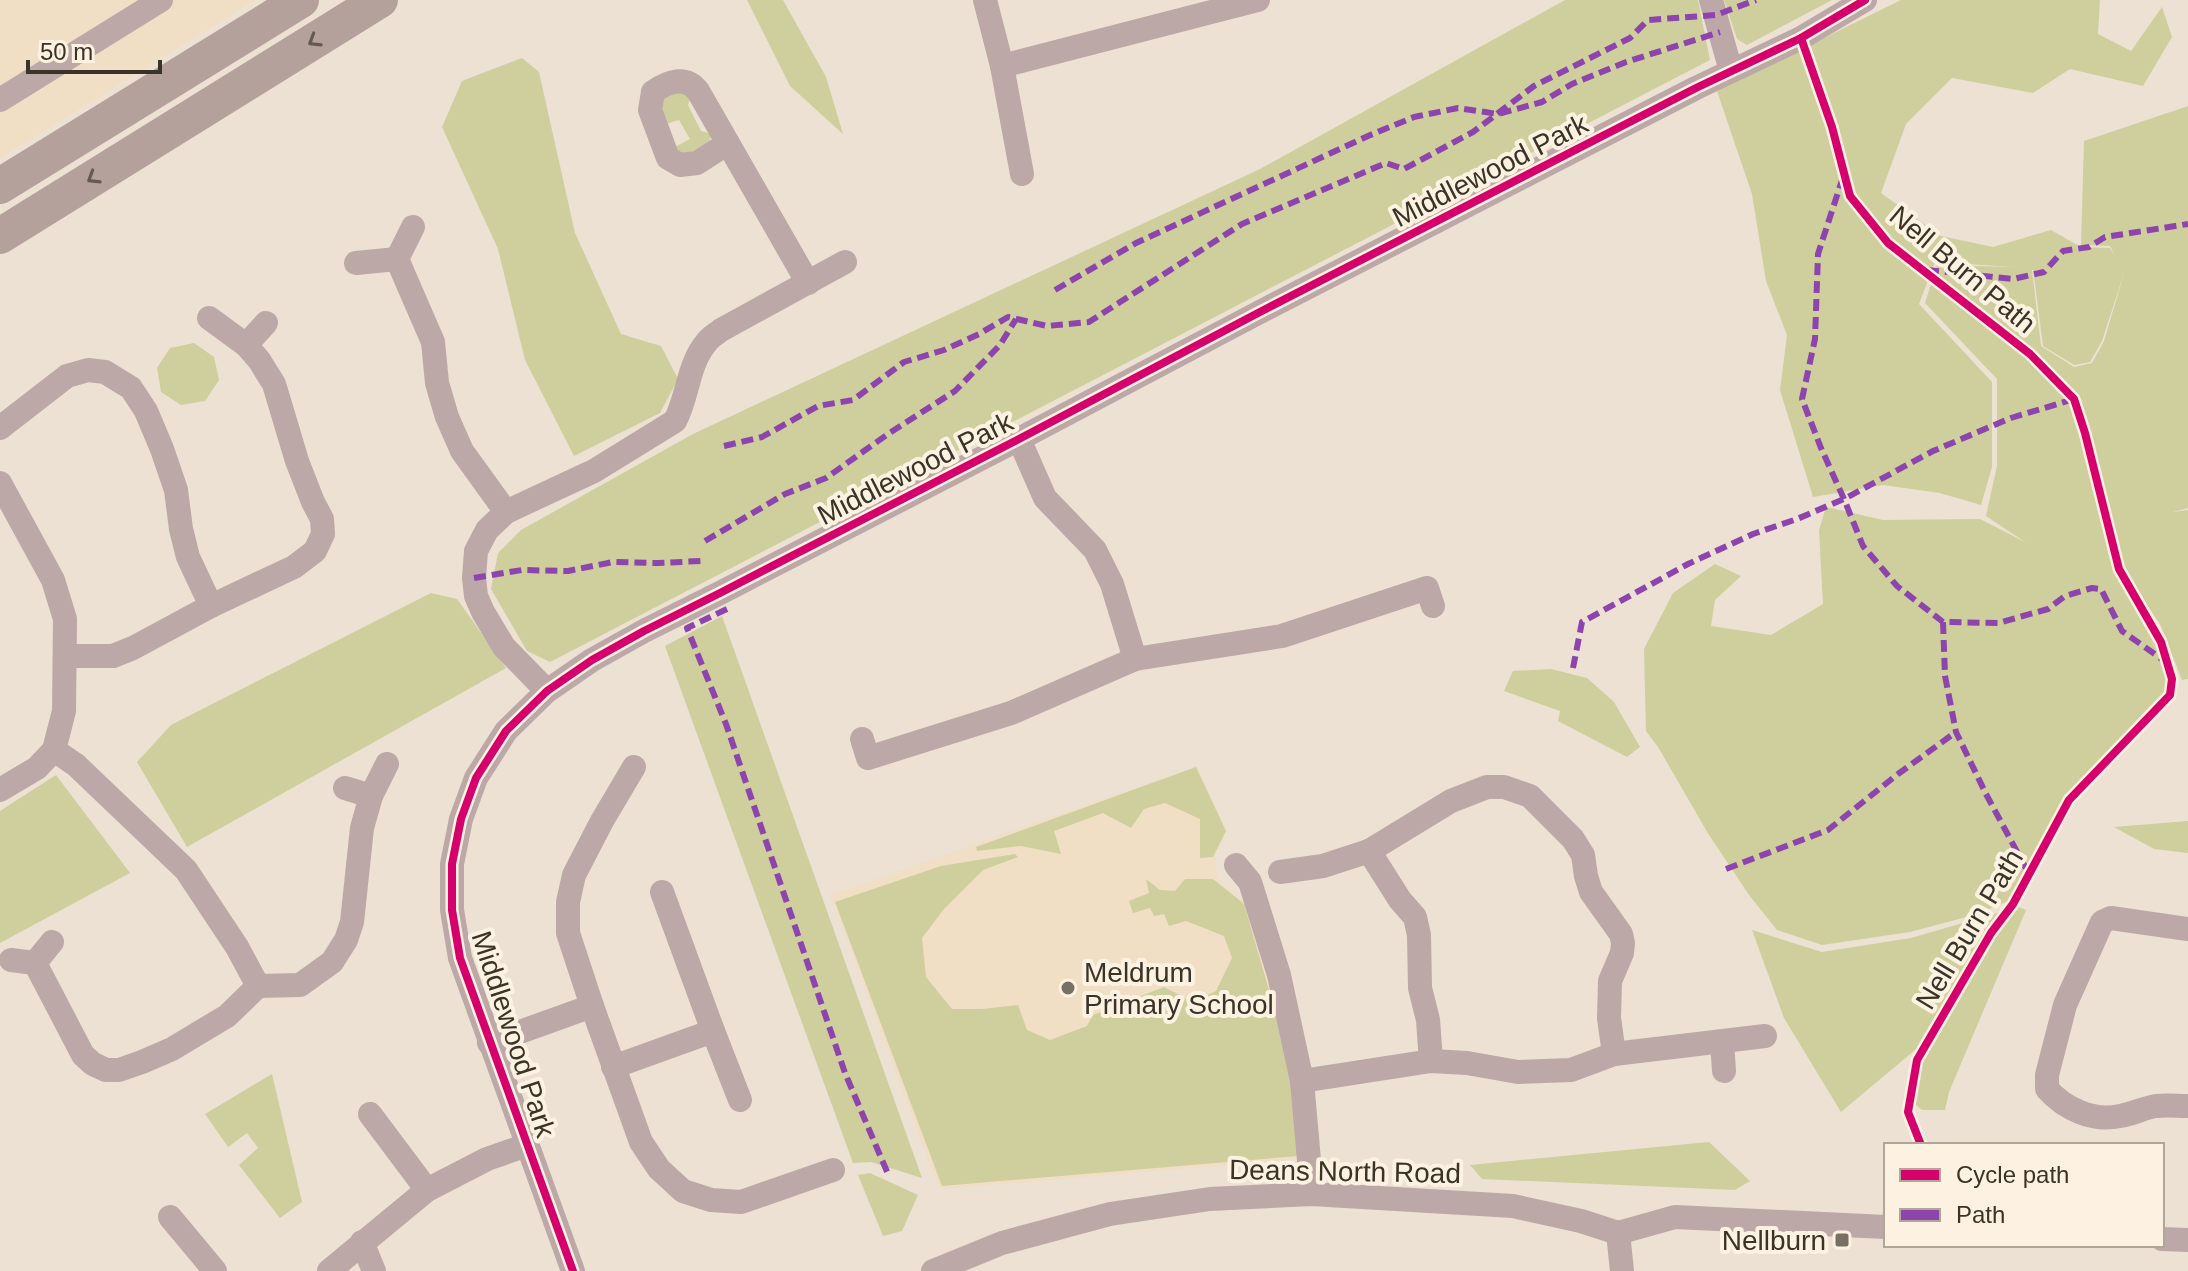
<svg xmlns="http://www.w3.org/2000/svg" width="2188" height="1271" viewBox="0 0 2188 1271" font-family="Helvetica,sans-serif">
<rect width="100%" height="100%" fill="#ece1d2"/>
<g fill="#f0dec5">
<path d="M0,0H255L0,158Z"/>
<path d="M1197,766L1227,831L1215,856L1217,880L1246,903L1295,1074L1301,1159L941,1189L935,1178L831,895Z"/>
</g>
<g fill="#cecf9d" fill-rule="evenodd">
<path d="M747,0H783L826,77L843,134L790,86Z"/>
<path d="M1565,0H1698L1710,60L550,662L527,651L491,589L498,553L521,530L693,434L1260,169Z"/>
<path d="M1724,0H1832L1747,45L1737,39Z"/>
<path d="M1901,0H2100L2098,34L2131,51L2162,7L2172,37L2143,86L2070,69L2033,93L1952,78L1906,124L1881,193L1941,236L1993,247L2051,230L2081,247L2110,248L2115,256L2110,246L2081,245L2084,141L2188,106V508L2173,512L2188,510V679L2182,680L2160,624L2121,568L2111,524L2103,525C2106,539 2109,556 2114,568C2132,611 2174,646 2168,695L2067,798L2011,900L1974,915L1910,932L1822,945L1777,930L1749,895L1709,835L1658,747L1646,731L1644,649L1673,593L1715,564L1741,576L1715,600L1711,626L1771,635L1823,604L1819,530L1826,507L1883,520L1980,519L2025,542L1986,516L1997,466V379L1925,303L1937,265L2014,267L1935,262L1919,304L1992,382V467L1981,505L1940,493L1883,485L1813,497L1780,390L1787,335L1766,281L1752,194L1717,91ZM2033,269L2043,346L2074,365L2090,362L2102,341L2125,270L2104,341L2092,363L2074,367L2041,346L2032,270Z"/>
<path d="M522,58L539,72L575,233L621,334L661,346L678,379L660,413L574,456L525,360L498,249L442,127L462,81Z"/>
<path d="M681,90L691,96L688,105L701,131L712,134L707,147L684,157L673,148L690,139L679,120L662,125L657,104L665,94Z"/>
<path d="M194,343L214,357L219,380L205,401L181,405L161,392L157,368L170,348Z"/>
<path d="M431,593L457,599L506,668L187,847L137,762L171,725Z"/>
<path d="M722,616L922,1178L871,1162L853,1163L665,646Z"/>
<path d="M1551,669L1587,678L1614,702L1640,747L1627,757L1558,721L1560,711L1504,691L1513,671Z"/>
<path d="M1196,767L1226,831L1213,857L1200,858V819L1165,803L1144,809L1131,828L1103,813L1054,831L1061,854L1021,846L977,851L976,847Z"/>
<path d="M56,775L130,873L0,943V811Z"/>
<path d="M2188,821V853L2154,849L2114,827Z"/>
<path d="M1015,854L1018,857L983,870L944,909L922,938L926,977L952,1009H982L1018,1005L1027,1030L1050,1040L1087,1026L1093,1015L1164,987L1193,1002L1216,991L1232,958L1224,936L1186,921L1169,926L1164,914L1154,916L1150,908L1133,913L1129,901L1149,893L1146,879L1160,890L1175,891L1185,879H1213L1244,904L1293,1073L1298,1156L942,1186L835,902L941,866Z"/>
<path d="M2016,906L2026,910L1949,1092L1945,1110H1922L1915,1104L1923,1059L1993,936Z"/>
<path d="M2001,912L1921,1045L1841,1112L1784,1018L1752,930L1822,952L1911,938Z"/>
<path d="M272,1074L302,1202L280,1218L239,1165L258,1148L247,1133L228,1147L205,1114Z"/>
<path d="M1709,1142L1750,1181L1735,1190L1482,1179L1470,1165Z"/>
<path d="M870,1173L918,1195L902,1231L883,1236L858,1175Z"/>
</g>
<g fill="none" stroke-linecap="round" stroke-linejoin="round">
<g stroke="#bca8a7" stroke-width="24">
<path d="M985,0L1002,66L1022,174"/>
<path d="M1711,0L1731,71"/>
<path d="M1002,66L1258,0"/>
<path d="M0,100L161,0"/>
<path d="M728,143L697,163L680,165L668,158L650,110L653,92C668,81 686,75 698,91L808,283"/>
<path d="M397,259L413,227"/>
<path d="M356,263L397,259L433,342L437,383L447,417L462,451L506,512"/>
<path d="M246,345L266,323"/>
<path d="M0,428L67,376L88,370L105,372L131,388L146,411L162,449L176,490L181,529L188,557L211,606L294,567L315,551L323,534L322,519L313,502L297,461L274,384L259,360L246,345L209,318"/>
<path d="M1019,439L1045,498L1095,550L1112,584L1135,659"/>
<path d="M0,483L53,580L65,619L64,711L54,750L37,768L0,790"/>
<path d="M65,656H113L133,648L211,606"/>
<path d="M547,691L504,647L483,612L476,596L474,578L476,551L487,530L506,512L594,471L675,421C688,397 688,364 706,343C709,338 716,334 721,330L845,262"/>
<path d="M862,739L868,758L1011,713L1135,659L1282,636L1427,588L1433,606"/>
<path d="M54,750L76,765L186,870L237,947L258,986L300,985L332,962L346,940L352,922L362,828L371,796L387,764"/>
<path d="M634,767L602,821L574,875L568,902V933L592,1006L641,1142L659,1169L683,1191L711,1200L741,1202L833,1170"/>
<path d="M345,788L371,796"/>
<path d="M1236,865L1250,882L1279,975L1302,1081L1312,1194"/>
<path d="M1280,872L1323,866L1369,851"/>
<path d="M662,892L713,1031L740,1100"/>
<path d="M2188,929L2111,918L2102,922L2065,1005L2047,1075V1089C2065,1109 2093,1122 2120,1116C2132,1114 2144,1108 2156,1106C2166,1105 2178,1106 2188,1106"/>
<path d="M11,960L35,963L83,1055L93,1064L106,1070H119L142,1062L172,1049L227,1016L258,986"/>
<path d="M35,963L52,942"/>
<path d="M1722,1042L1724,1071"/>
<path d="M489,1043L592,1006"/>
<path d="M1431,1061L1428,1020L1420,988L1419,935L1415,917L1400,900L1369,851L1451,801L1487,787H1504L1530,796L1573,839L1583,855L1586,876L1591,892L1621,934L1623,943L1622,953L1610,981L1609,1018L1614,1054"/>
<path d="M613,1067L713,1031"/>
<path d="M1302,1081L1431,1061L1467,1063L1518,1072L1571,1070L1614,1054L1765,1036"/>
<path d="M370,1114L427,1190"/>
<path d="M170,1217L215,1271"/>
<path d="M1618,1233L1675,1217L1886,1227"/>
<path d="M1618,1233L1622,1271"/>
<path d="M2162,1239L2188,1240"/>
<path d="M362,1242L374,1271"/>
<path d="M329,1271L427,1190L487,1159L527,1145"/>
<path d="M573,1271L460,958L452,910V864L461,819L476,778L506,731L547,691L592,660L644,631L720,593L1019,439L1258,313L1696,88L1801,38L1865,0"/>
<path d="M933,1271L1002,1243L1110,1214L1210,1199L1312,1194L1513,1206L1581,1221L1618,1233"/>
</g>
<g stroke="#b5a19c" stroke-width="36">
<path d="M0,186L301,0"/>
<path d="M0,236L380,0"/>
</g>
<g stroke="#8e44ad" stroke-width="6" stroke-dasharray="12 6" stroke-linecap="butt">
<path d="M1843,177L1818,254L1815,339L1802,399L1821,448L1844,499L1863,546L1897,586L1943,622L1998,623L2048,609L2065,596L2092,588L2101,589L2122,631L2166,662"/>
<path d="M1927,270L2013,279L2044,272L2063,251L2089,247L2105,237L2188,224"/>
<path d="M1055,290L1136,243L1368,136L1414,117L1458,108L1498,114L1542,102L1572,84L1626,62L1720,32"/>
<path d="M724,446L762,437L818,406L853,400L904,362L944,350L979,334L1008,317L1047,326L1089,322L1242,224L1386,163L1404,169L1473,132L1534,86L1630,38L1648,20L1716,15L1756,0"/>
<path d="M705,541L785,494L826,478L888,434L955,391L1000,345L1016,319"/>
<path d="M474,578L522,570L568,571L613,562L658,563L702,561"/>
<path d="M727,609L687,628L726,724L845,1073L888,1174"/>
<path d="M1943,622L1945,676L1956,732L1986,794L2029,874"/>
<path d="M1573,668L1582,622L1688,564L1753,534L1797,519L1844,499L1933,451L2011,418L2074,399"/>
<path d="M1726,869L1828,830L1898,774L1956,732"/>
</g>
<g stroke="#fdf2e1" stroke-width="13">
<g id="cycleway">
<path d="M1801,38L1832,127L1850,196L1888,243L2030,354L2074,399L2085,433L2119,569L2161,642L2172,679L2170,695L2069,800L2013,904L1991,933L1917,1060L1908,1112L1921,1145"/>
<path d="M573,1271L460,958L452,910V864L461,819L476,778L506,731L547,691L592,660L644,631L720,593L1019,439L1258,313L1696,88L1801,38L1865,0"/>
</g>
</g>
<use href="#cycleway" stroke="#d6006c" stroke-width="8"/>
</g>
<defs><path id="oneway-chevron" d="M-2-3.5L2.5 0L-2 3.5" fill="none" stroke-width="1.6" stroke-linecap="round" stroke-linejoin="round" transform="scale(2)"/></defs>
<g stroke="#655a51">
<use href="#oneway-chevron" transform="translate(314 41) rotate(148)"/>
<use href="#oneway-chevron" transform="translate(93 178) rotate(148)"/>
</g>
<g fill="#787064" stroke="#fdf2e1" stroke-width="3">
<circle cx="1068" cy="988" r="8"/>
<rect x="1834" y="1232" width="16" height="16" rx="4"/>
</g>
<g text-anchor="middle" stroke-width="8" stroke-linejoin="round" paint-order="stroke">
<g font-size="28" fill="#3a3328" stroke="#fdf2e1">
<text transform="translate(1490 170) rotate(-27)" y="10">Middlewood Park</text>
<text transform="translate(1963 269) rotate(40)" y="10">Nell Burn Path</text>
<text transform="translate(915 468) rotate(-27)" y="10">Middlewood Park</text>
<text transform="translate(1969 929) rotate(-59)" y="10">Nell Burn Path</text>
<text transform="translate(514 1034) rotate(72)" y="10">Middlewood Park</text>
<text transform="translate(1345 1171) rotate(1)" y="10">Deans North Road</text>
</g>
<g font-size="28" fill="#3a3328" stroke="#fdf2e1" text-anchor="start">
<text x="1084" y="982">Meldrum<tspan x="1084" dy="32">Primary School</tspan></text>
<text x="1826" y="1250" text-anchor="end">Nellburn</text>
</g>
</g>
<rect x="1884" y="1143" width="280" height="104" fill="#fdf2e1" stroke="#afa697" stroke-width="2"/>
<rect x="1900" y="1169" width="40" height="12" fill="#d6006c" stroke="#afa697" stroke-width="2"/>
<text x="1956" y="1183" font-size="24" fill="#3a3328">Cycle path</text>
<rect x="1900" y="1209" width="40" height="12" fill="#8e44ad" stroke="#afa697" stroke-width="2"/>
<text x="1956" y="1223" font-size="24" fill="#3a3328">Path</text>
<path d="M28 60v12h132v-12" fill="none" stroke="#3a3328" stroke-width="4"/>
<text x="40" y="60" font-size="24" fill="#3a3328" stroke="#fdf2e1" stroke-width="6" paint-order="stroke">50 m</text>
</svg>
